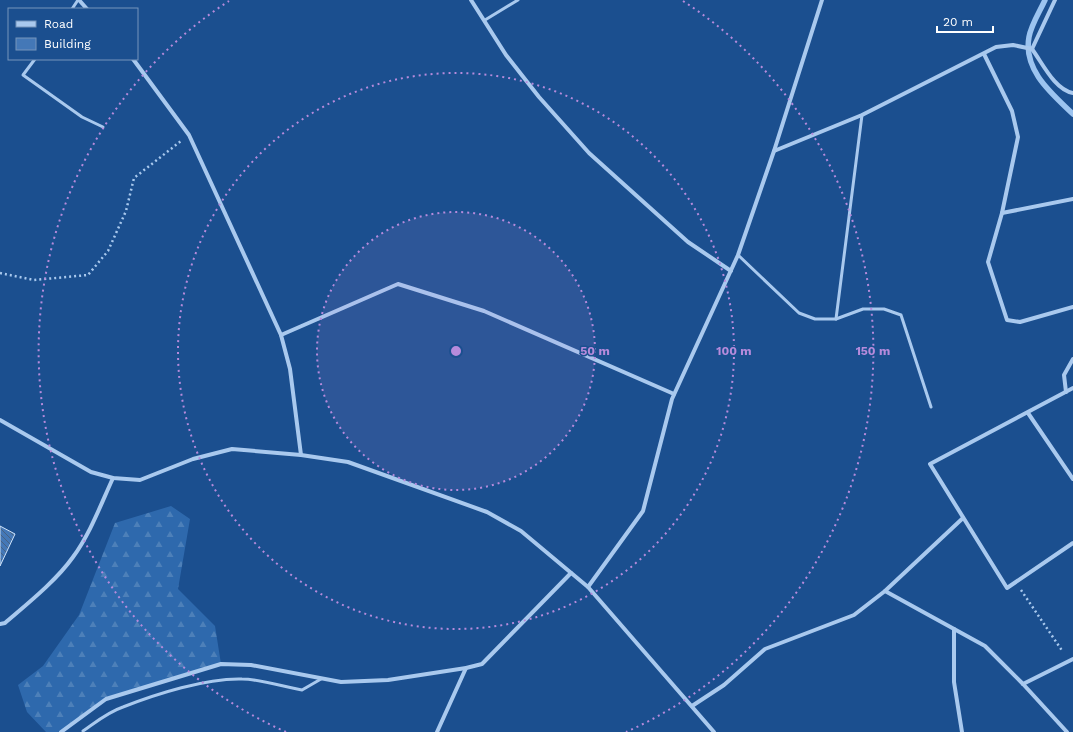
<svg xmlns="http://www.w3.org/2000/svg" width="1073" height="732" viewBox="0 0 1073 732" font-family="'Work Sans',sans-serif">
<defs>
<pattern id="forest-firs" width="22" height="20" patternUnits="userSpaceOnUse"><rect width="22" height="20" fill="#2e69ad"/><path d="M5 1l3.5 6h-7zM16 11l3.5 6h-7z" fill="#4d80b9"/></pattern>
<pattern id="building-back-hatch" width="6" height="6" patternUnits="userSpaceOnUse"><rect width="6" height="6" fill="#4478b7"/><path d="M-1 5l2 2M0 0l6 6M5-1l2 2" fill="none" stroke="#486282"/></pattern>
</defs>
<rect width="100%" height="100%" fill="#1b4f8f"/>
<path fill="url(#forest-firs)" d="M171,506L190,519L178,589L215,626L221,664L106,699L61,732H46L27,712L18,685L43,666L79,615L115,523Z"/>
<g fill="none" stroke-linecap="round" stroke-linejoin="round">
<path stroke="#9cc4f0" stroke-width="5.5" d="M1045,0C1040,11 1031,25 1029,37C1023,70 1051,93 1073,114"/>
</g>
<path fill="url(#building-back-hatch)" stroke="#cfe3fa" d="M0,526L15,534L0,566Z"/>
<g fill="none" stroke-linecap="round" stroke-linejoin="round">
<g stroke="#a9c9ee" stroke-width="2.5" stroke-dasharray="2 3" stroke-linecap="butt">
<path d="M0,273L34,280L88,275L108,251L126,211L134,178L181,141"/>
<path d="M1021,590L1063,652"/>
</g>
<g stroke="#a9c9ee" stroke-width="3">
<path d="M72,9L78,0"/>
<path d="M485,20L518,0"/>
<path d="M35,59L23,75L82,117L103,127"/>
<path d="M738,255L799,313L815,319H836L863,309H884L901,315L931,407"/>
<path d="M836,319L862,115"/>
<path d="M83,731C96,722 108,712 123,707C156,694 206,678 242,679C260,679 284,687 302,690L321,679"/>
</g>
<g stroke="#a9c9ee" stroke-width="4">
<path d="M79,0L87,9"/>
<path d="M471,0L506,55L539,97L589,153L688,242L731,271"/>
<path d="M1032,49C1043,64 1055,90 1073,93"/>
<path d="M984,54L1012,111L1018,137L1002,213L988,262L1007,320L1020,322L1073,307"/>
<path d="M133,59L189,135L281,335L290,369L301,455"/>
<path d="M774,151L862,115L996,47L1013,45L1032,49L1055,0"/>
<path d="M1002,213L1073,199"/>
<path d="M281,335L398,284L484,311L674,394"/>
<path d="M1073,388L930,464L1007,588L1073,543"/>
<path d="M1066,392L1064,375L1073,359"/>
<path d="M1028,413L1073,479"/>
<path d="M0,420L91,472L113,478L140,480L193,459L232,449L301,455L348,462L487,512L521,531L588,587L714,732"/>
<path d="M588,587L643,511L672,399L738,255L774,151L822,0"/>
<path d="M885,591L985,646L1023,684L1067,732"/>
<path d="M0,624L5,623C27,604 56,581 73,557C90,534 101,504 113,478"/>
<path d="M954,629V682L962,732"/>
<path d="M1023,684L1073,659"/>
<path d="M692,706L724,685L765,649L854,615L885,591L963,518"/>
<path d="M61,732L106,699L221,664L251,665L341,682L388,680L466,668L482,664L571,573"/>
<path d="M437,732L466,668"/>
</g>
</g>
<circle cx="456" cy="351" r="139" fill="#b68bdc" fill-opacity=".12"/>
<g fill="none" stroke="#b68bdc" stroke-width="2" stroke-dasharray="2 4">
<circle cx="456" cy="351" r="139"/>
<circle cx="456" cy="351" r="278"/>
<path d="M286 732A417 417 0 0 1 229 1M683 1A417 417 0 0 1 626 732"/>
</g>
<circle cx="456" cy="351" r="6" fill="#b68bdc" stroke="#1b4f8f" stroke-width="2"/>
<g font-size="12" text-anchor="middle" font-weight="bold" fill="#b68bdc" stroke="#1b4f8f" stroke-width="3" stroke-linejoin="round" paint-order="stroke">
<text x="595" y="355">50 m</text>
<text x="734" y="355">100 m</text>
<text x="873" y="355">150 m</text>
</g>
<rect x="8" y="8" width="130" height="52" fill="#1b4f8f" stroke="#7695bc"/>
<rect x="16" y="21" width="20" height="6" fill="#a9c9ee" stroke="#7695bc"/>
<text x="44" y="28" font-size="12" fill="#ffffff">Road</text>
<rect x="16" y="38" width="20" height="12" fill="#4478b7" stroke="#7695bc"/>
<text x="44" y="48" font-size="12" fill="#ffffff">Building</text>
<path d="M937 26v6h56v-6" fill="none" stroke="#ffffff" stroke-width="2"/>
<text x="943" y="26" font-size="12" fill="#ffffff" stroke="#1b4f8f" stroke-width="3" paint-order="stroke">20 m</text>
</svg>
